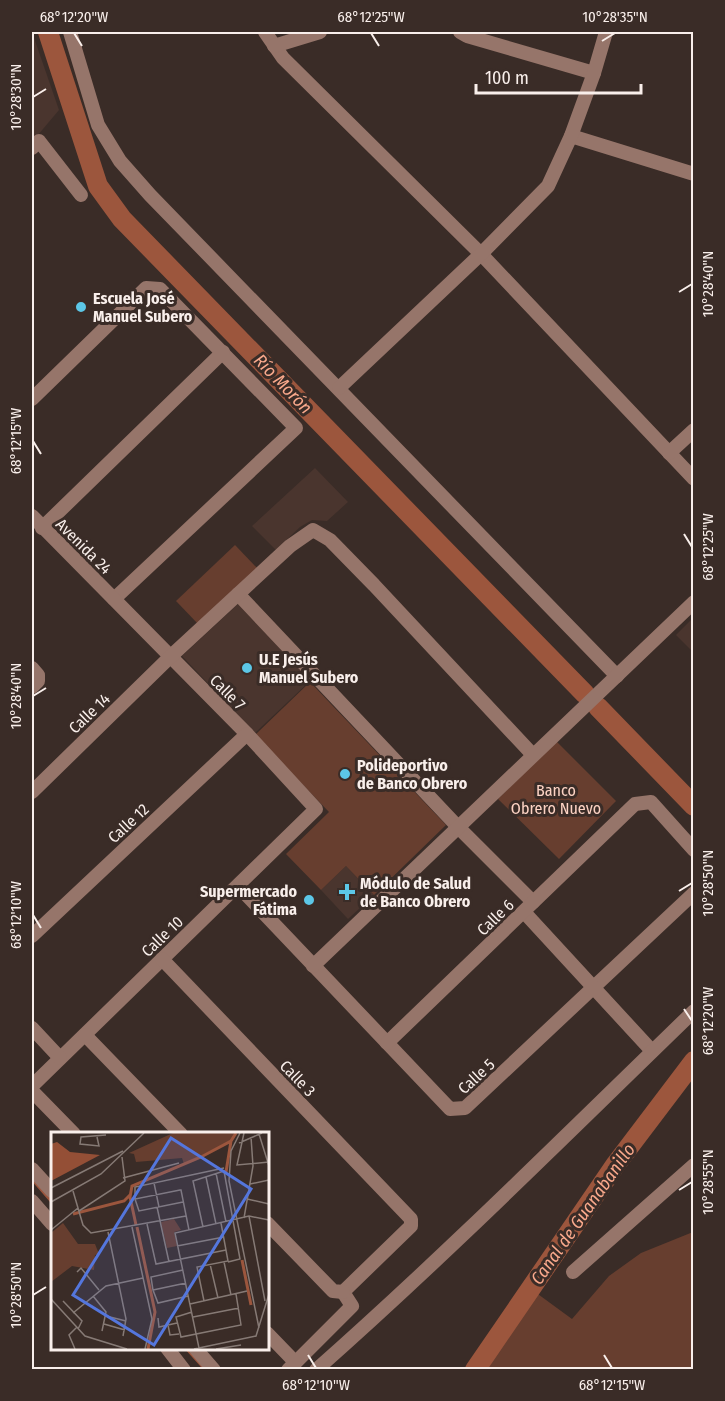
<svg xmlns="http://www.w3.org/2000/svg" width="725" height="1401" viewBox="0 0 725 1401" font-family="'Fira Sans Condensed',sans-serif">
<rect width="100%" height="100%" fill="#3a2c27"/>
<g fill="#4a352e">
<path d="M32,32L59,110L32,142Z"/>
<path d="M315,468L348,502L327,521L312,520L300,527L276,550L252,526Z"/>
<path d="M239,603L311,680L255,733L182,656Z"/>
<path d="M693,618V652L676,635Z"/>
<path d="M346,866L374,895L348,919L321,890Z"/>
</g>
<g fill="#673e2f">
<path d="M235,545L258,569L199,625L176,601Z"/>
<path d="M310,682L446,825L374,895L346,866L321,890L286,854L329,812L255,735Z"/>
<path d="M556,741L616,801L559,859L498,799Z"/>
<path d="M693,1232V1369H475L531,1289L572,1319L609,1276L641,1253Z"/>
</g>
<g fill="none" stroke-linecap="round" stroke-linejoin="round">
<g stroke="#9c563d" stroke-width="3">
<path d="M32,1179L52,1202"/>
<path d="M186,1348L203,1367"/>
</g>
<g stroke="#9c563d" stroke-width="20">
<path d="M48,32L98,186L122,219L585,694"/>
<path d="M598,707L694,806"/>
<path d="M475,1370L616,1164L694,1061"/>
</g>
<g stroke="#96756a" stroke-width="14">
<path d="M70,32L98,125L120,161L150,195L617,676"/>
<path d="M265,32L283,58L481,254L694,479"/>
<path d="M460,32L467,36L594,73"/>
<path d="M274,46L320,32"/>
<path d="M571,136L694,174"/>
<path d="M32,148L39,141L81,195"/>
<path d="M339,388L481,254L548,186L571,136L594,73L606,32"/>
<path d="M32,399L146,288L160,289L296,428L114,599"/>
<path d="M669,453L694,430"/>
<path d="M32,516L247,734L316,809L32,1086"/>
<path d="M42,528L223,352"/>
<path d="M238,594L458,827L533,902"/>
<path d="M32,668L38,675V681L32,687"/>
<path d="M32,792L170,657L290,546L313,530L330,540L374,585L533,755"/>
<path d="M238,886L450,1109L465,1108L694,893"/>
<path d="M524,912L652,1051"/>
<path d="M32,936L247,734"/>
<path d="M162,959L411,1219V1226L343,1292L352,1306L288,1370"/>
<path d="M313,966L694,602"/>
<path d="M32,1028L60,1058"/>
<path d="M85,1035L181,1134"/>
<path d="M387,1043L635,804L651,802L694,850"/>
<path d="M32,1091L74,1134"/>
<path d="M32,1169L52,1191"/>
<path d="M32,1201L52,1224"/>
<path d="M267,1223L333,1291L343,1292"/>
<path d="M573,1272L694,1165"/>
<path d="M267,1333L295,1362"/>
<path d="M167,1348L184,1370"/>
<path d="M195,1348L214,1370"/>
<path d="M316,1370C446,1255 569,1132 694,1011"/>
</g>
</g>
<path fill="none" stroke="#f9efeb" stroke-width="2" d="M74,33L82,46M371,33L379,46M602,41L615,33M33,97L46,89M679,292L692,284M33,441L41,454M684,534L692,547M33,696L46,688M679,891L692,883M33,915L41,928M684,1009L692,1021M679,1190L692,1182M33,1295L46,1287M308,1355L316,1368M604,1355L612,1368"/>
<g fill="#5cc7e7" stroke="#3a2c27" stroke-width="2">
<circle cx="81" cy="307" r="6"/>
<circle cx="247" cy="668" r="6"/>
<circle cx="345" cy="774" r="6"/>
<path d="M344 883h6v6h6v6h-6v6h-6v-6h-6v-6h6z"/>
<circle cx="309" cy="900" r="6"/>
</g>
<g text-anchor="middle" stroke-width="6" stroke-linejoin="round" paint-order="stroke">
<g font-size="16" font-weight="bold" fill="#f9efeb" stroke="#3a2c27" text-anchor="start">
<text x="93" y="304">Escuela José<tspan x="93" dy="18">Manuel Subero</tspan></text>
<text x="259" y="665">U.E Jesús<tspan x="259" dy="18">Manuel Subero</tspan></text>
<text x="357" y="771">Polideportivo<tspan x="357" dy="18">de Banco Obrero</tspan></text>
<text x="360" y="889">Módulo de Salud<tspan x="360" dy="18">de Banco Obrero</tspan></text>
<text x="297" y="897" text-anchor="end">Supermercado<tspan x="297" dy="18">Fátima</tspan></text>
</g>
<g font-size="16" fill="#f9efeb" stroke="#3a2c27">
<text transform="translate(84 546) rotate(45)" y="6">Avenida 24</text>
<text transform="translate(228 692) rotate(45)" y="6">Calle 7</text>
<text transform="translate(89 713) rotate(-44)" y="6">Calle 14</text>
<text transform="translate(128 823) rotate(-43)" y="6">Calle 12</text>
<text transform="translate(495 917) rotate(-44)" y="6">Calle 6</text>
<text transform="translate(162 936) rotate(-44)" y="6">Calle 10</text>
<text transform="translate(476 1076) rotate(-43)" y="6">Calle 5</text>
<text transform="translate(298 1078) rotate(46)" y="6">Calle 3</text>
</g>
<g font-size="16" fill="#fdd3c4" stroke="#3a2c27">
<text x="556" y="796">Banco<tspan x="556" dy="18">Obrero Nuevo</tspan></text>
</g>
<g font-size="18" font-style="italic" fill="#faa98c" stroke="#3a2c27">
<text transform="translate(283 384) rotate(46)" y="6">Río Morón</text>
<text transform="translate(583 1214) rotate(-55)" y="6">Canal de Guanabanillo</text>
</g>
</g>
<g transform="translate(51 1132)">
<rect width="218" height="218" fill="#3a2c27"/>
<path d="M122,1H185L180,9L133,32L131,26L85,30L83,22L78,21ZM123,87L130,98L123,100L126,114L116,116L110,90ZM12,91L27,112H44L48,122L44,123L43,138L21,134L0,150V101Z" fill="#673e2f"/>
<path d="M6,10L19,20L49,23L0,49V12Z" fill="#944f36"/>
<path fill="none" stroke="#9c563d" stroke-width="3" d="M175,40L180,9M22,82L73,69L79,63M85,93L79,65L81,54L150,25L180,9L185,1M86,95L104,180L97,217M191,128L200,173"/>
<path fill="none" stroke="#867a75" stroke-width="1.5" d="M189,1L180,19L178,49L208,196M193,1L186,33L218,30M208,2L218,34M46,5L48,14L29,12L30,5L55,3M188,11L211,1M165,41L175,90M155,45L165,92M72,46L128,31M103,51L108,75M199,52L218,48M0,56L72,19M22,59L32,93L40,101L135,84M84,67V55L173,36M196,67L218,72M0,70L50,42L93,1M132,70L88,79L84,67L129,58H130L138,98M106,75L118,130M28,79L74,49L71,25M198,84L214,169M193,86L202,34L200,5M96,92L105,132L175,118M81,95L101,187L94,217M152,95L142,49L173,39L189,127L177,130M0,98L27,76M57,100L75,187L72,204M126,114L173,105M173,130L180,163M159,132L167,166M132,138L100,145L102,158L107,171L137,164M26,140L30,136L48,158M102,158L135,151M42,164L55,180L51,199M0,167L34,204L76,217M12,169L31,189L27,197M153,169L146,135L177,129L170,91M139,172L196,159M141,180L125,185L130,205L190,193L185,162M22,181L55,154L92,146M55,184L75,189M142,185L188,176M107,186L108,195L126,191M53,192L74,198M117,193L119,203L128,202M148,216L124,101L198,84L218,88M24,217L18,203L26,195M143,217L205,204L218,162M165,217L190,213"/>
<path fill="#5476dd" fill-opacity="0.15" stroke="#5476dd" stroke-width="3" d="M120,6L200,57L103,213L22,163Z"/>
<rect width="218" height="218" fill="none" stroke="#f9efeb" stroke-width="3"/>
</g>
<rect width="725" height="1401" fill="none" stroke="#3a2c27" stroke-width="66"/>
<path d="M476 84v9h165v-9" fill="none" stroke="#f9efeb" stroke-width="3"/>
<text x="485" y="84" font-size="18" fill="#f9efeb" stroke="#3a2c27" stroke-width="4.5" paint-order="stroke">100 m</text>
<rect x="33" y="33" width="659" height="1335" fill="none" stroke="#f9efeb" stroke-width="2"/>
<g font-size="15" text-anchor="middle" fill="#f9efeb">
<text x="74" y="22">68°12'20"W</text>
<text x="371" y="22">68°12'25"W</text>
<text x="615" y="22">10°28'35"N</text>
<text transform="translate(16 97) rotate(-90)" y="5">10°28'30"N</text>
<text transform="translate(708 284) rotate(-90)" y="5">10°28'40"N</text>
<text transform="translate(16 441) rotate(-90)" y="5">68°12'15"W</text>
<text transform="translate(708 547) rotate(-90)" y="5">68°12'25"W</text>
<text transform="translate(16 696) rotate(-90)" y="5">10°28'40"N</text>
<text transform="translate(708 883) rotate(-90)" y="5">10°28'50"N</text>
<text transform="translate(16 915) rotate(-90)" y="5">68°12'10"W</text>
<text transform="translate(708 1021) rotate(-90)" y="5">68°12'20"W</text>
<text transform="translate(708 1182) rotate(-90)" y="5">10°28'55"N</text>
<text transform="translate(16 1295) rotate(-90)" y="5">10°28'50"N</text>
<text x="316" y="1390">68°12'10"W</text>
<text x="612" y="1390">68°12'15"W</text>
</g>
</svg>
